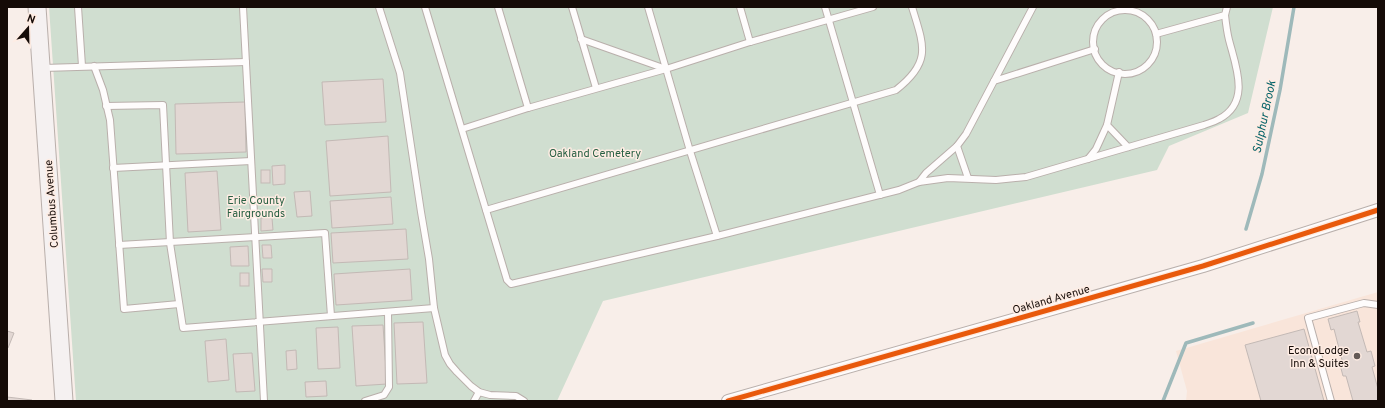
<svg xmlns="http://www.w3.org/2000/svg" width="1385" height="408" viewBox="0 0 1385 408" font-family="Overpass,sans-serif">
<rect width="100%" height="100%" fill="#f8eee9"/>
<path fill="#f9e5da" d="M1378,292V401H1186L1187,391L1176,351Z"/>
<path fill="#d0ded0" d="M49,7H1273L1248,113L1169,146L1157,170L603,301L557,401H76Z"/>
<g fill="none" stroke-linecap="round" stroke-linejoin="round">
<g stroke="#9eb9ba" stroke-width="3.5">
<path d="M1246,229L1262,174L1280,90L1294,7"/>
<path d="M1163,401L1186,343L1253,323"/>
</g>
</g>
<g fill="#e2d7d3" stroke="#c3b9b5">
<path d="M383,79L386,122L325,125L322,82Z"/>
<path d="M245,102L246,152L176,154L175,104Z"/>
<path d="M388,136L391,192L330,196L326,141Z"/>
<path d="M285,165V184L273,185L272,166Z"/>
<rect x="261" y="170" width="9" height="13"/>
<path d="M217,171L221,230L188,232L185,173Z"/>
<path d="M310,191L312,216L297,217L294,192Z"/>
<path d="M391,197L393,224L332,228L330,201Z"/>
<path d="M261,218H272L273,230L261,231Z"/>
<path d="M406,229L408,259L333,263L331,233Z"/>
<path d="M262,245H271L272,258H263Z"/>
<path d="M248,246L249,266H231L230,247Z"/>
<path d="M262,269H272V282H263Z"/>
<path d="M410,269L412,300L336,305L334,274Z"/>
<rect x="240" y="273" width="9" height="13"/>
<path d="M1357,311L1360,322H1358L1367,352L1371,351L1375,366L1372,367L1378,389V401H1353L1346,376H1343L1339,361L1342,360L1334,329L1331,330L1328,319Z"/>
<path d="M423,322L427,383L397,384L394,323Z"/>
<path d="M383,325L387,384L356,386L352,326Z"/>
<path d="M338,327L340,368L318,369L316,328Z"/>
<path d="M1304,329L1324,401H1261L1245,345Z"/>
<path d="M7,331L14,333L8,348H7Z"/>
<path d="M226,339L229,380L208,382L205,341Z"/>
<path d="M296,350L297,369L287,370L286,351Z"/>
<path d="M252,353L255,391L236,392L233,354Z"/>
<path d="M326,381L327,396L306,397L305,382Z"/>
<path d="M7,397L32,400V401H7Z"/>
</g>
<g fill="none" stroke-linecap="round" stroke-linejoin="round">
<g stroke="#b9afab" stroke-width="8">
<g id="service">
<path d="M78,7L82,66"/>
<path d="M243,7L264,401"/>
<path d="M379,7L400,73L421,212L429,259L434,308L445,355L450,364L457,372L471,386L479,392L490,395L516,396L524,401"/>
<path d="M425,7L507,280L511,284L717,236L899,190L919,182L948,178L996,180L1026,177L1204,125C1209,123 1214,122 1219,119C1251,102 1236,67 1229,40C1227,32 1226,24 1225,15"/>
<path d="M498,7L528,108"/>
<path d="M572,7L596,88"/>
<path d="M648,7L690,151L717,236"/>
<path d="M740,7L750,42"/>
<path d="M825,7L880,195"/>
<circle cx="1125" cy="42" r="32"/>
<path d="M1156,34L1225,15L1227,7"/>
<path d="M581,39L666,69"/>
<path d="M94,66L103,90L110,120L124,309L179,304"/>
<path d="M43,68L246,62"/>
<path d="M1119,72L1107,125L1128,147"/>
<path d="M994,81L1033,7"/>
<path d="M106,106L163,105L170,243L183,328L434,308"/>
<path d="M462,129L528,108L666,69L750,42L873,7"/>
<path d="M1088,159L1096,149L1107,125"/>
<path d="M113,168L251,161"/>
<path d="M968,178L957,146L966,134L994,81L1095,49"/>
<path d="M919,182L926,173L957,146"/>
<path d="M486,210L896,90C932,62 924,46 912,7"/>
<path d="M119,245L325,233L331,316"/>
<path d="M365,401L384,395L389,387L388,312"/>
<path d="M474,401L479,392"/>
<path d="M1331,401L1308,318L1364,303L1378,305"/>
</g>
</g>
<g stroke="#b9afab" stroke-width="14">
<path id="minor" d="M728,401L1203,266L1378,210"/>
</g>
<g stroke="#b9afab" stroke-width="19">
<path id="secondary" d="M37,7L64,401"/>
</g>
<use href="#service" stroke="#fefcfc" stroke-width="6"/>
<use href="#minor" stroke="#fefcfc" stroke-width="12"/>
<use href="#secondary" stroke="#f5f1f1" stroke-width="17"/>
<g stroke="#feece3" stroke-width="8">
<path id="cycleway" d="M728,401L1203,266L1378,210"/>
</g>
<use href="#cycleway" stroke="#e8590c" stroke-width="5"/>
</g>
<circle fill="#645a56" stroke="#feece3" stroke-width="1.5" cx="1357" cy="356" r="4"/>
<g text-anchor="middle" stroke-width="3" stroke-linejoin="round" paint-order="stroke">
<g font-size="11" fill="#296043" stroke="#feece3">
<text x="595" y="157">Oakland Cemetery</text>
<text x="256" y="204">Erie County<tspan x="256" dy="13">Fairgrounds</tspan></text>
</g>
<g font-size="11" fill="#150b07" stroke="#feece3">
<text transform="translate(51 204) rotate(-94)" y="4">Columbus Avenue</text>
<text transform="translate(1051 299) rotate(-16)" y="4">Oakland Avenue</text>
</g>
<g font-size="11" fill="#150b07" stroke="#feece3" text-anchor="end">
<text x="1349" y="354">EconoLodge<tspan x="1349" dy="13">Inn &amp; Suites</tspan></text>
</g>
<g font-size="12" font-style="italic" fill="#056369" stroke="#feece3">
<text transform="translate(1264 117) rotate(-78)" y="4">Sulphur Brook</text>
</g>
</g>
<rect width="1385" height="408" fill="none" stroke="#150b07" stroke-width="16"/>
<g transform="translate(28 28) rotate(20)" stroke="#feece3" stroke-width="3" paint-order="stroke">
<path d="M0-3L7 15L0 10L-7 15Z" fill="#150b07"/>
<text y="-6" font-size="11" font-weight="bold" text-anchor="middle" fill="#150b07">N</text>
</g>
</svg>
